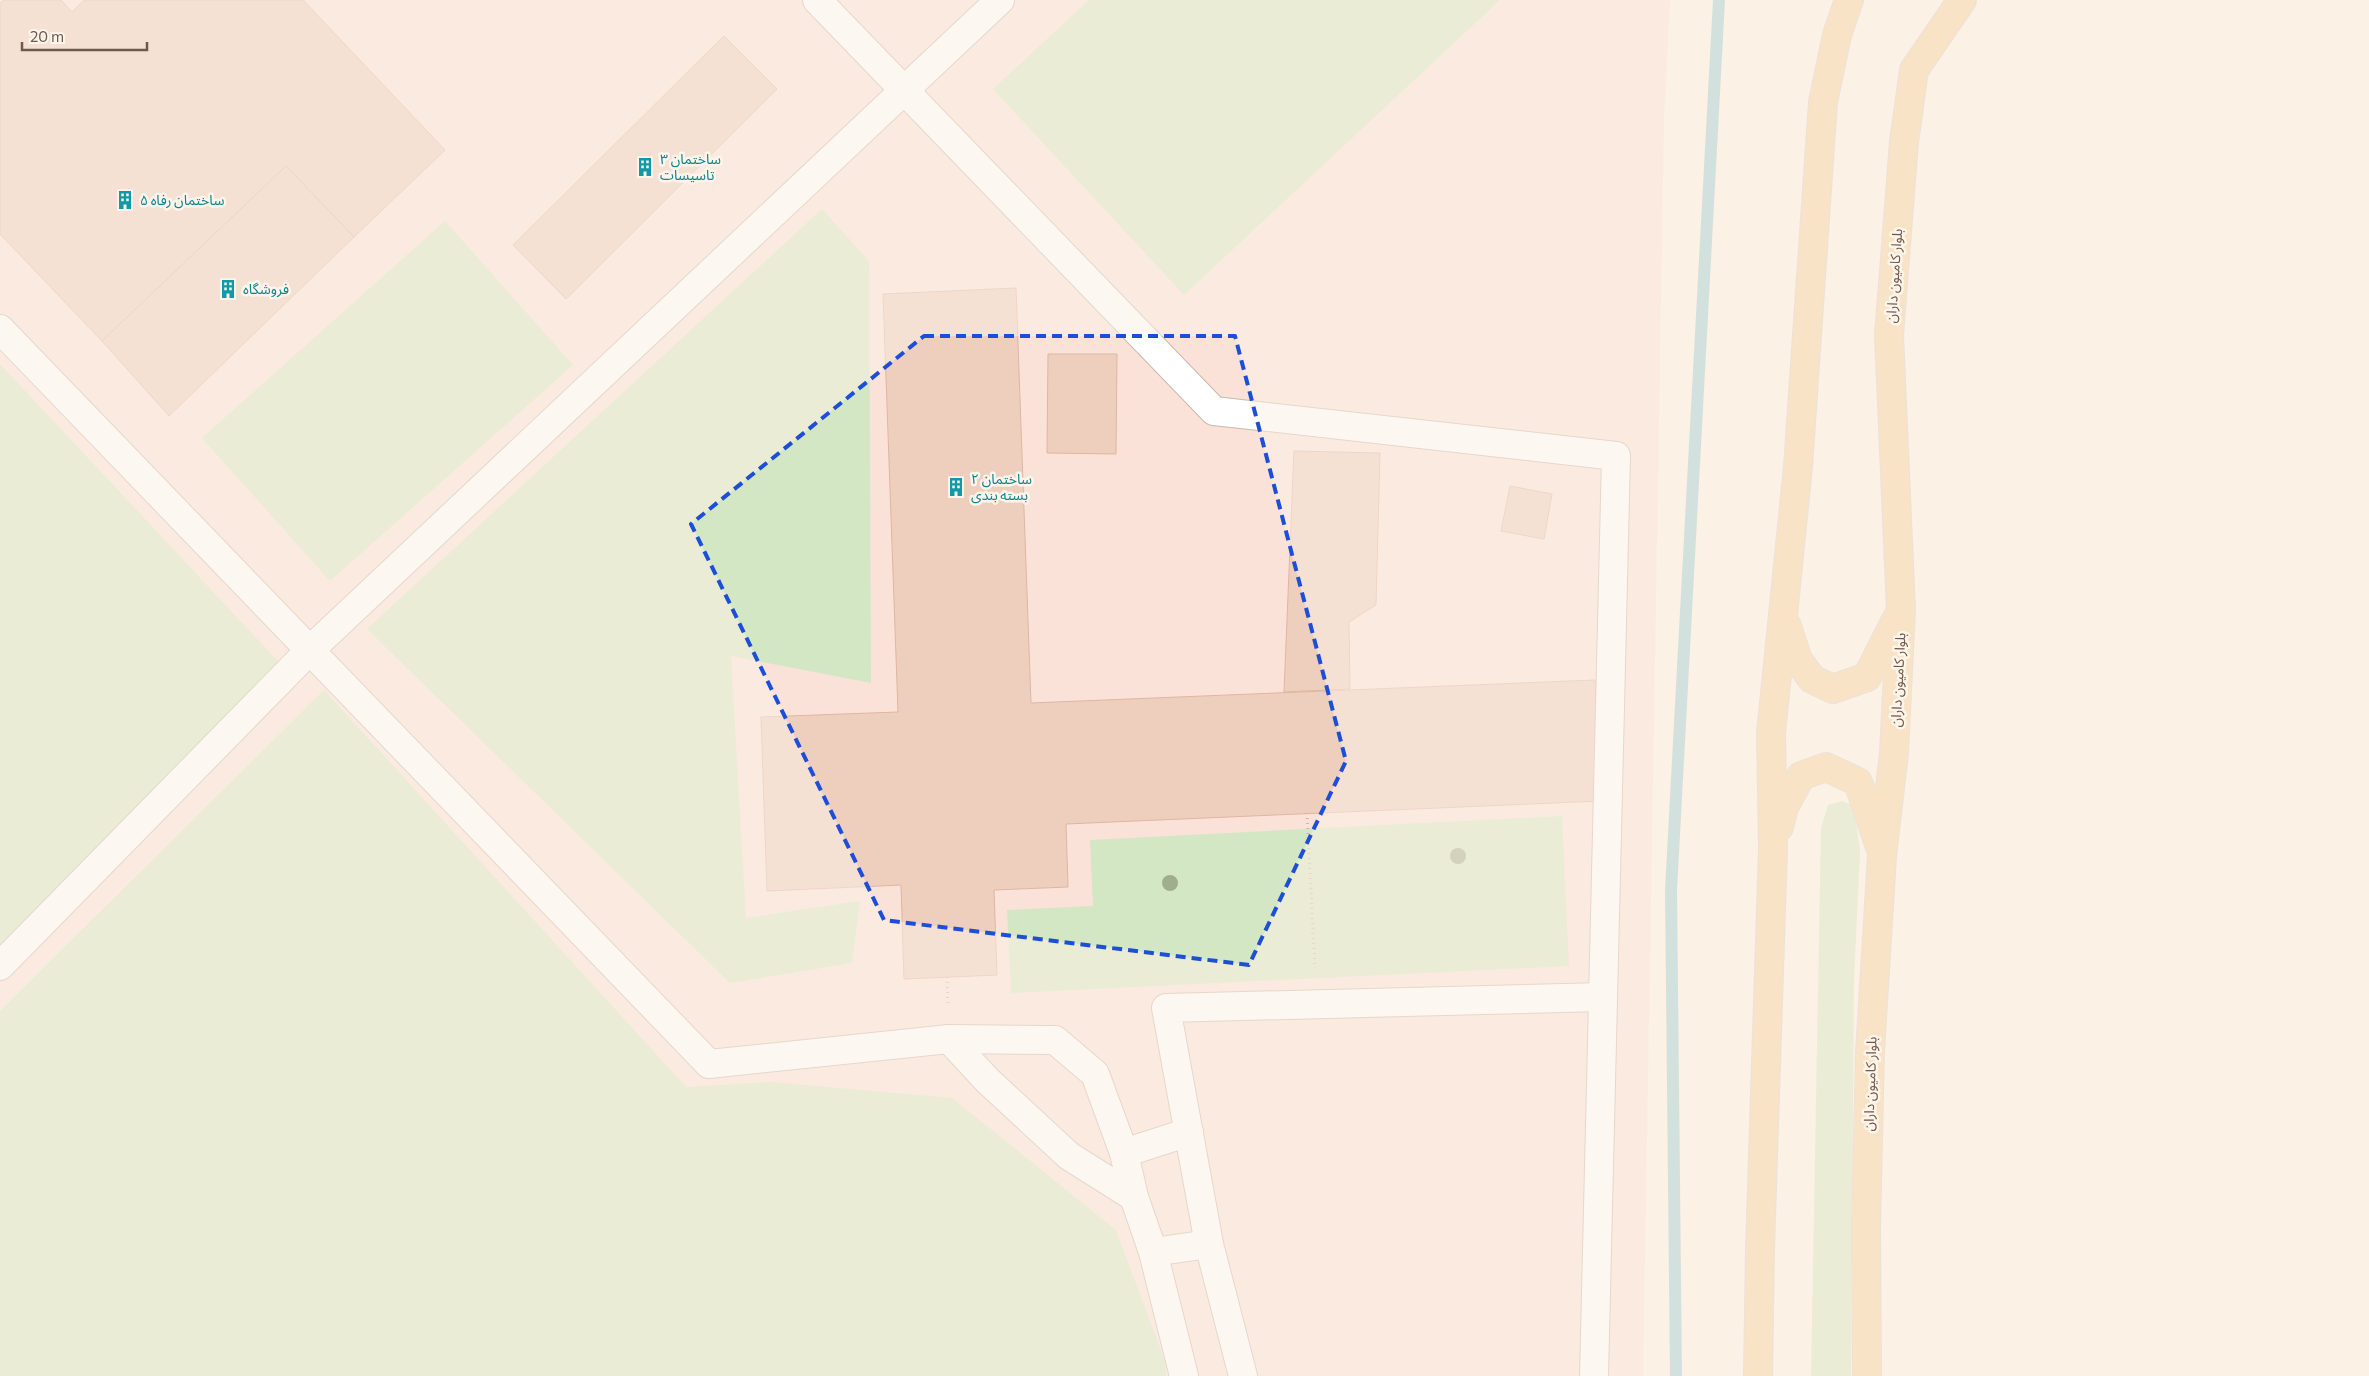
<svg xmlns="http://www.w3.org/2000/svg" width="2369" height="1376" viewBox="0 0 2369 1376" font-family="Commissioner,'Noto Sans Arabic',sans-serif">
<rect width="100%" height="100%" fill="#fbf1e5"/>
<path fill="#fae2d9" d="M0,0H1670L1664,119L1643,1376H0Z"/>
<g fill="#d4e7c4">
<path d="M1089,0H1500L1184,295L993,89Z"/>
<path d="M822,209L869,261L871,683L731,656L746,918L860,901L852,963L730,983L367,629Z"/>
<path d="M445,221L573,365L330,581L202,438Z"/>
<path d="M0,364L290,674L0,960Z"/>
<path d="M324,690L686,1087L771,1082L952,1098L1116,1230L1165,1361L1166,1376H0V1011Z"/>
<path d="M1842,801L1854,806L1860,850L1854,980L1851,1376H1811L1821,828L1828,805Z"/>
<path d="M1562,816L1569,966L1011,993L1007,910L1093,906L1090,840Z"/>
</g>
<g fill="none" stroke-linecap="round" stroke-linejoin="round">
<path stroke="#a2ced4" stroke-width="12" d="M1676,1376L1671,890L1719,0"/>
</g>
<g fill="#eecfbe" stroke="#dfb6a0">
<path d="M4,0H61L72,12L84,0H303L445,150L354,237L286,166L102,341L0,234V3Z"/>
<path d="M724,36L777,89L566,299L513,245Z"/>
<path d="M286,166L354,237L169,416L102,341Z"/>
<path d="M1016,288L1031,703L1595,680L1600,801L1066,824L1068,887L994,890L997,975L904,979L901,885L767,891L761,717L898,712L883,294Z"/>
<path d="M1048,354H1117L1116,454L1047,453Z"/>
<path d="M1294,451L1380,453L1376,605L1349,622L1350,689L1284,692Z"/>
<path d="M1510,486L1552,494L1544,539L1501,531Z"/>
</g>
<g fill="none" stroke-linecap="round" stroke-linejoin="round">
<g stroke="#cbb9ac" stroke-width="30">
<g id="minor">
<path d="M817,0L1214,411L1616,456L1594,1376"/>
<path d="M0,329L709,1064L949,1039L1055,1040L1095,1074L1124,1153L1134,1197L1153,1252L1184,1376"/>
<path d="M0,966L309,651L1000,0"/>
<path d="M949,1039L987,1080L1069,1156L1134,1197"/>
<path d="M1124,1153L1189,1132"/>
<path d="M1153,1252L1209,1244"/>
<path d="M1243,1376L1209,1244L1166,1008L1603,997"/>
</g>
</g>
<g stroke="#d7d0cd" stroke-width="30">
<g id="major">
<path d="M1787,626L1798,660L1812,679L1833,689L1867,677L1897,618"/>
<path d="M1779,827L1784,807L1801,776L1826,767L1858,782L1880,847"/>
<path d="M1758,1376L1760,1249L1773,848L1771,733L1798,467L1823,102L1837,35L1849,0"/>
<path d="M1867,1376L1866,1226L1870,1052L1882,856L1894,753L1901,610L1889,335L1904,142L1914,70L1962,0"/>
</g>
</g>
<g stroke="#d3b3a2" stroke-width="3" stroke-dasharray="1 4" stroke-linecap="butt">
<path d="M1307,813L1315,968"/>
<path d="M947,977L948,1004"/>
</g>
<use href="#minor" stroke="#fff" stroke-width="28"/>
<use href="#major" stroke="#f5d2a1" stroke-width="28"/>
</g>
<g fill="#a0ae8c">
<circle cx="1458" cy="856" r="8"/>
<circle cx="1170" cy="883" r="8"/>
</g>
<path d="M0 0H2369V1376H0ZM924,336H1235L1346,761L1249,965L884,920L691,524Z" fill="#fbf1e5" fill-opacity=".55" fill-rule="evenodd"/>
<path fill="none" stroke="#1d4ed8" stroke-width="4" stroke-dasharray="10 6" stroke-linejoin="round" d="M924,336H1235L1346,761L1249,965L884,920L691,524Z"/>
<defs>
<g id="building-bare" transform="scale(1.5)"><path d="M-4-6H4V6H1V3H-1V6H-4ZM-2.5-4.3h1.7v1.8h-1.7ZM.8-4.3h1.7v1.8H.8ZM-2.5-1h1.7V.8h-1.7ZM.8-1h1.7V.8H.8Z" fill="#0f9aa8" stroke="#fef5ea" stroke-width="2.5" paint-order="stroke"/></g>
</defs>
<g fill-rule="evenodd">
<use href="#building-bare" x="645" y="167"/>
<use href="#building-bare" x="125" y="200"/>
<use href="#building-bare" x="228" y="289"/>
<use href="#building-bare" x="956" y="487"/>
</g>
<g text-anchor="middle" stroke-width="5" stroke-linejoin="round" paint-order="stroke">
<g font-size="14" fill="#0d838f" stroke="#fef5ea" text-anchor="start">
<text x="660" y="164">۳ ساختمان<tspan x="660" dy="16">تاسیسات</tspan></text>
<text x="140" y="205">۵ ساختمان رفاه</text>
<text x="243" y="294">فروشگاه</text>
<text x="971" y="484">۲ ساختمان<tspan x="971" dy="16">بسته بندی</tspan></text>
</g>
<g font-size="14" fill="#71584c" stroke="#fef5ea">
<text transform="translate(1894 276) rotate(-86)" y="5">بلوار کامیون داران</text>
<text transform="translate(1898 680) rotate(-87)" y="5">بلوار کامیون داران</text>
<text transform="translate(1870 1084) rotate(-88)" y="5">بلوار کامیون داران</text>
</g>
</g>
<path d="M22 42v8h125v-8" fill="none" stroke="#71584c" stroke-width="2.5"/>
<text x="30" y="42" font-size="15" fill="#71584c" stroke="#fef5ea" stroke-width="4" paint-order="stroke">20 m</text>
</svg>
